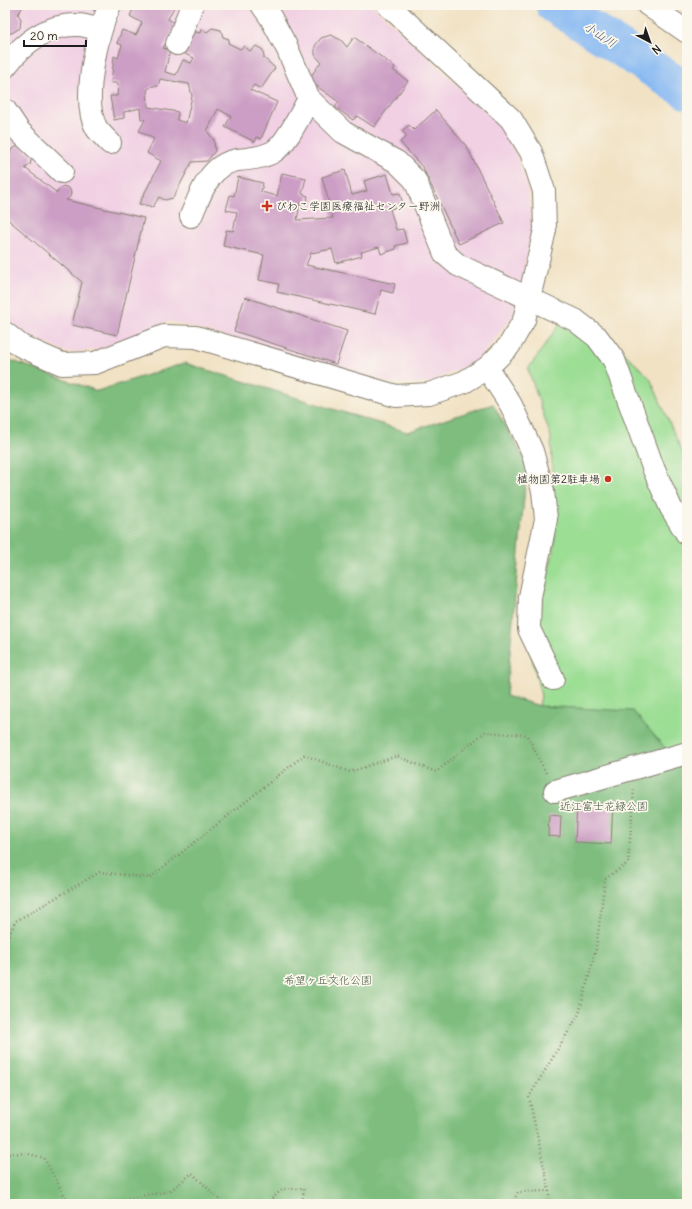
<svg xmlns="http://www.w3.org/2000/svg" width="692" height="1209" viewBox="0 0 692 1209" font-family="Delius,'Klee One',sans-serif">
<rect width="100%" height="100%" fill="#fbf7ec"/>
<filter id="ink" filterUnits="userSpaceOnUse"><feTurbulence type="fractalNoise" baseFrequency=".025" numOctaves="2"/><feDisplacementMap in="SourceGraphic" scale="8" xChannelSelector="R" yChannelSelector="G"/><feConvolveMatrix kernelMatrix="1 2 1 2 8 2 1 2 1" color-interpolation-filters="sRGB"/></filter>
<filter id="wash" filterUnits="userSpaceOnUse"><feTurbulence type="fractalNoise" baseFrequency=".012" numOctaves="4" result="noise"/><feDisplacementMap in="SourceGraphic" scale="16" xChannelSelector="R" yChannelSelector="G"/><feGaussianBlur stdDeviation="0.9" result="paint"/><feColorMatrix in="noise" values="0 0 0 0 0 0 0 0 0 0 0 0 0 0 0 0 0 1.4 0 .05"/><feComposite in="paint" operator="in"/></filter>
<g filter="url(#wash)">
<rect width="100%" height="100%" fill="#f1e2c4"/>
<path fill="#f1d0e3" d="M5,5H371L379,11L506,131L527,183L532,229L515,313L479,359L430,383H389L169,321L101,349L69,353L29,336L5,317Z"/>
<path fill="#9dde95" stroke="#5c7d58" d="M574,304L650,378L687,463V1023L514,831L541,696L530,649L555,544L551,437L528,369Z"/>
<path fill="#7ebd7e" stroke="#4d6c4d" d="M5,355L10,360L97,391L185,363L407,432L493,404L527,464L506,696L540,706L633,711L687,773V1204H5Z"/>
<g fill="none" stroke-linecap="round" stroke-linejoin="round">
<path stroke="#85b8f3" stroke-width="37" d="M554,5L687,91"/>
</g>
<g id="blocks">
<g fill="#cc9ec5" fill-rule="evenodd">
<path d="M5,5H24L18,14L21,19L20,28L12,33H5Z"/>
<path d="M86,5H99L95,11Z"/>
<path d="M135,5H175L168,19L176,24L163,48L170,50L165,72L176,75L183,60L191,63L194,58L185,54L192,31L200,33L201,29L207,32L212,28L221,30L223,37L229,39L228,43L240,49L244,46L250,51L256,46L263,50L264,58L275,68L261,89L254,85L250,90L277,102L261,139L257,137L255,142L225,127L231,116L218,109L207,131L214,140L215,151L207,161L192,162L173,198L165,200L159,197L153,207L139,204L161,161L147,153L154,139L139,131L145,120L141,119L140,108L124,112V118L114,120L110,96H117L118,83H111L114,56L118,58L122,45L117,43L122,30L136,35L142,23L130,16ZM160,79L189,84L192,96L186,123L177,120L178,112L148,107L147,90L152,86H158Z"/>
<path d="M331,35L341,40L347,47L354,37L395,67L393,70L408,81L374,127L357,116L353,120L335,107L339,102L308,80L321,62L315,55V46L321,38Z"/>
<path d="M436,110L467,147L504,223L459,244L423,168L400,142L407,136L402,131L409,125L414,130Z"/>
<path d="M19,145L32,156L30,165L25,168L57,193L59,189L63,186L69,188L71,192L70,197L66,200L144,218L117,335L72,325L82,282L5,217V152L10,155L11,150Z"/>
<path d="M345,170L352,195L367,191L364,181L387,174L393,194L400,193L403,205L390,209L396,230L403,229L407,243L395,246L396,249L381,254L379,247L361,252L362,256L336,263L332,249L311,253L306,265L395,284L393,293L381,290L375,314L277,292L279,284L259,280L264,255L223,246L226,230L233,231L237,212L226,210L230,195L234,196L238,177L263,183L261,192L277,196L282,173L306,178L302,194L308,196L306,204L300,203L297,220L333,218L322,177Z"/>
<path d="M245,297L347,331L336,364L234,331Z"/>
<path d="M577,803L613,804L611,844L575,842Z"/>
<path d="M549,815L561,816L560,837L548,836Z"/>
</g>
</g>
</g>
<g filter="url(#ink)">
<use href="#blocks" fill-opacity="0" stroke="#867f70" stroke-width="1"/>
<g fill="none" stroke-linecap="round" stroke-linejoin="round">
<g stroke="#867f70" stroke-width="24">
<g id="minor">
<path d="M262,5L271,18L287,48L309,99L343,132L397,162L415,180L445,254L458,265L575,320L597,337L614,360L654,470L671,508L687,534"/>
<path d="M177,44L192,5"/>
<path d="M5,67C23,43 47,24 78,25C85,25 93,28 99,30"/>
<path d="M5,110L19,131L62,172"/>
<path d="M110,143C106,139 101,134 97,129C80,102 98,32 110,5"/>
<path d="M191,216C201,193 209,165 237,160C249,159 262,158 273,152C287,144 301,113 309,99"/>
<path d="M5,333L21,346L62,364L95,363L164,336L196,337L396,396L429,394L464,382L487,368L509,346L524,320L545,230L544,191L531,152L511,119L388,5"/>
<path d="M487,368L511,405L532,451L543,491L546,519L530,597L529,629L553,679"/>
<path d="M555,791L687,753"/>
</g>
</g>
<g stroke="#867f70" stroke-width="24">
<path id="major" d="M648,5L687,32"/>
</g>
<g stroke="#867f70" stroke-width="2.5" stroke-dasharray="1 3" stroke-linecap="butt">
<path d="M5,942L16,921L100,872L150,878L304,755L350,772L397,756L436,772L485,732L527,735L546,773"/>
<path d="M5,1154L25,1153L44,1158L69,1204"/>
<path d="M96,1204L170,1191L192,1173L224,1204"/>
<path d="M266,1204L283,1189H304L302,1204"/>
<path d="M512,1204L518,1192L549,1191"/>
<path d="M549,1204V1191L529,1097L579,1014L596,949L605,879L628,863L634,790"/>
</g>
<use href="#minor" stroke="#fff" stroke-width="22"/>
<use href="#major" stroke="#fff" stroke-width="22"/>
</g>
</g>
<g fill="#c8321e" stroke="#fbf7ec" stroke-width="1.5">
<path d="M265 200h4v4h4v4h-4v4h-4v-4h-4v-4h4z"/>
<circle cx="608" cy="479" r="4"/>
</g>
<g text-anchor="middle" stroke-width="3.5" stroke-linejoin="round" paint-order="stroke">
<g font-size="11" fill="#1c1c1c" stroke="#fbf7ec" text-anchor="start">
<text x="276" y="210">びわこ学園医療福祉センター野洲</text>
<text x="600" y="483" text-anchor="end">植物園第2駐車場</text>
</g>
<g font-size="11" fill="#435640" stroke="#fbf7ec">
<text x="604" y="810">近江富士花緑公園</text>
<text x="328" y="984">希望ヶ丘文化公園</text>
</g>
<g font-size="12" font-style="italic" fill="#465a72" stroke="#fbf7ec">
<text transform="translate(600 35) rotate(33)" y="4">小山川</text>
</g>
</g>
<rect width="692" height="1209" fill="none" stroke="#fbf7ec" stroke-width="20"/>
<g transform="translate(650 42) rotate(139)" stroke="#fbf7ec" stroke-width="3" paint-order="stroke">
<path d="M0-3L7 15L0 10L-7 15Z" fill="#1c1c1c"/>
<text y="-6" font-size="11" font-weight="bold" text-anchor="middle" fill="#1c1c1c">N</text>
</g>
<path d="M24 40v6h62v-6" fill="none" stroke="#1c1c1c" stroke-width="2"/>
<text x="30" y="40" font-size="12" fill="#1c1c1c" stroke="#fbf7ec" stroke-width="3" paint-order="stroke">20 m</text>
</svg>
